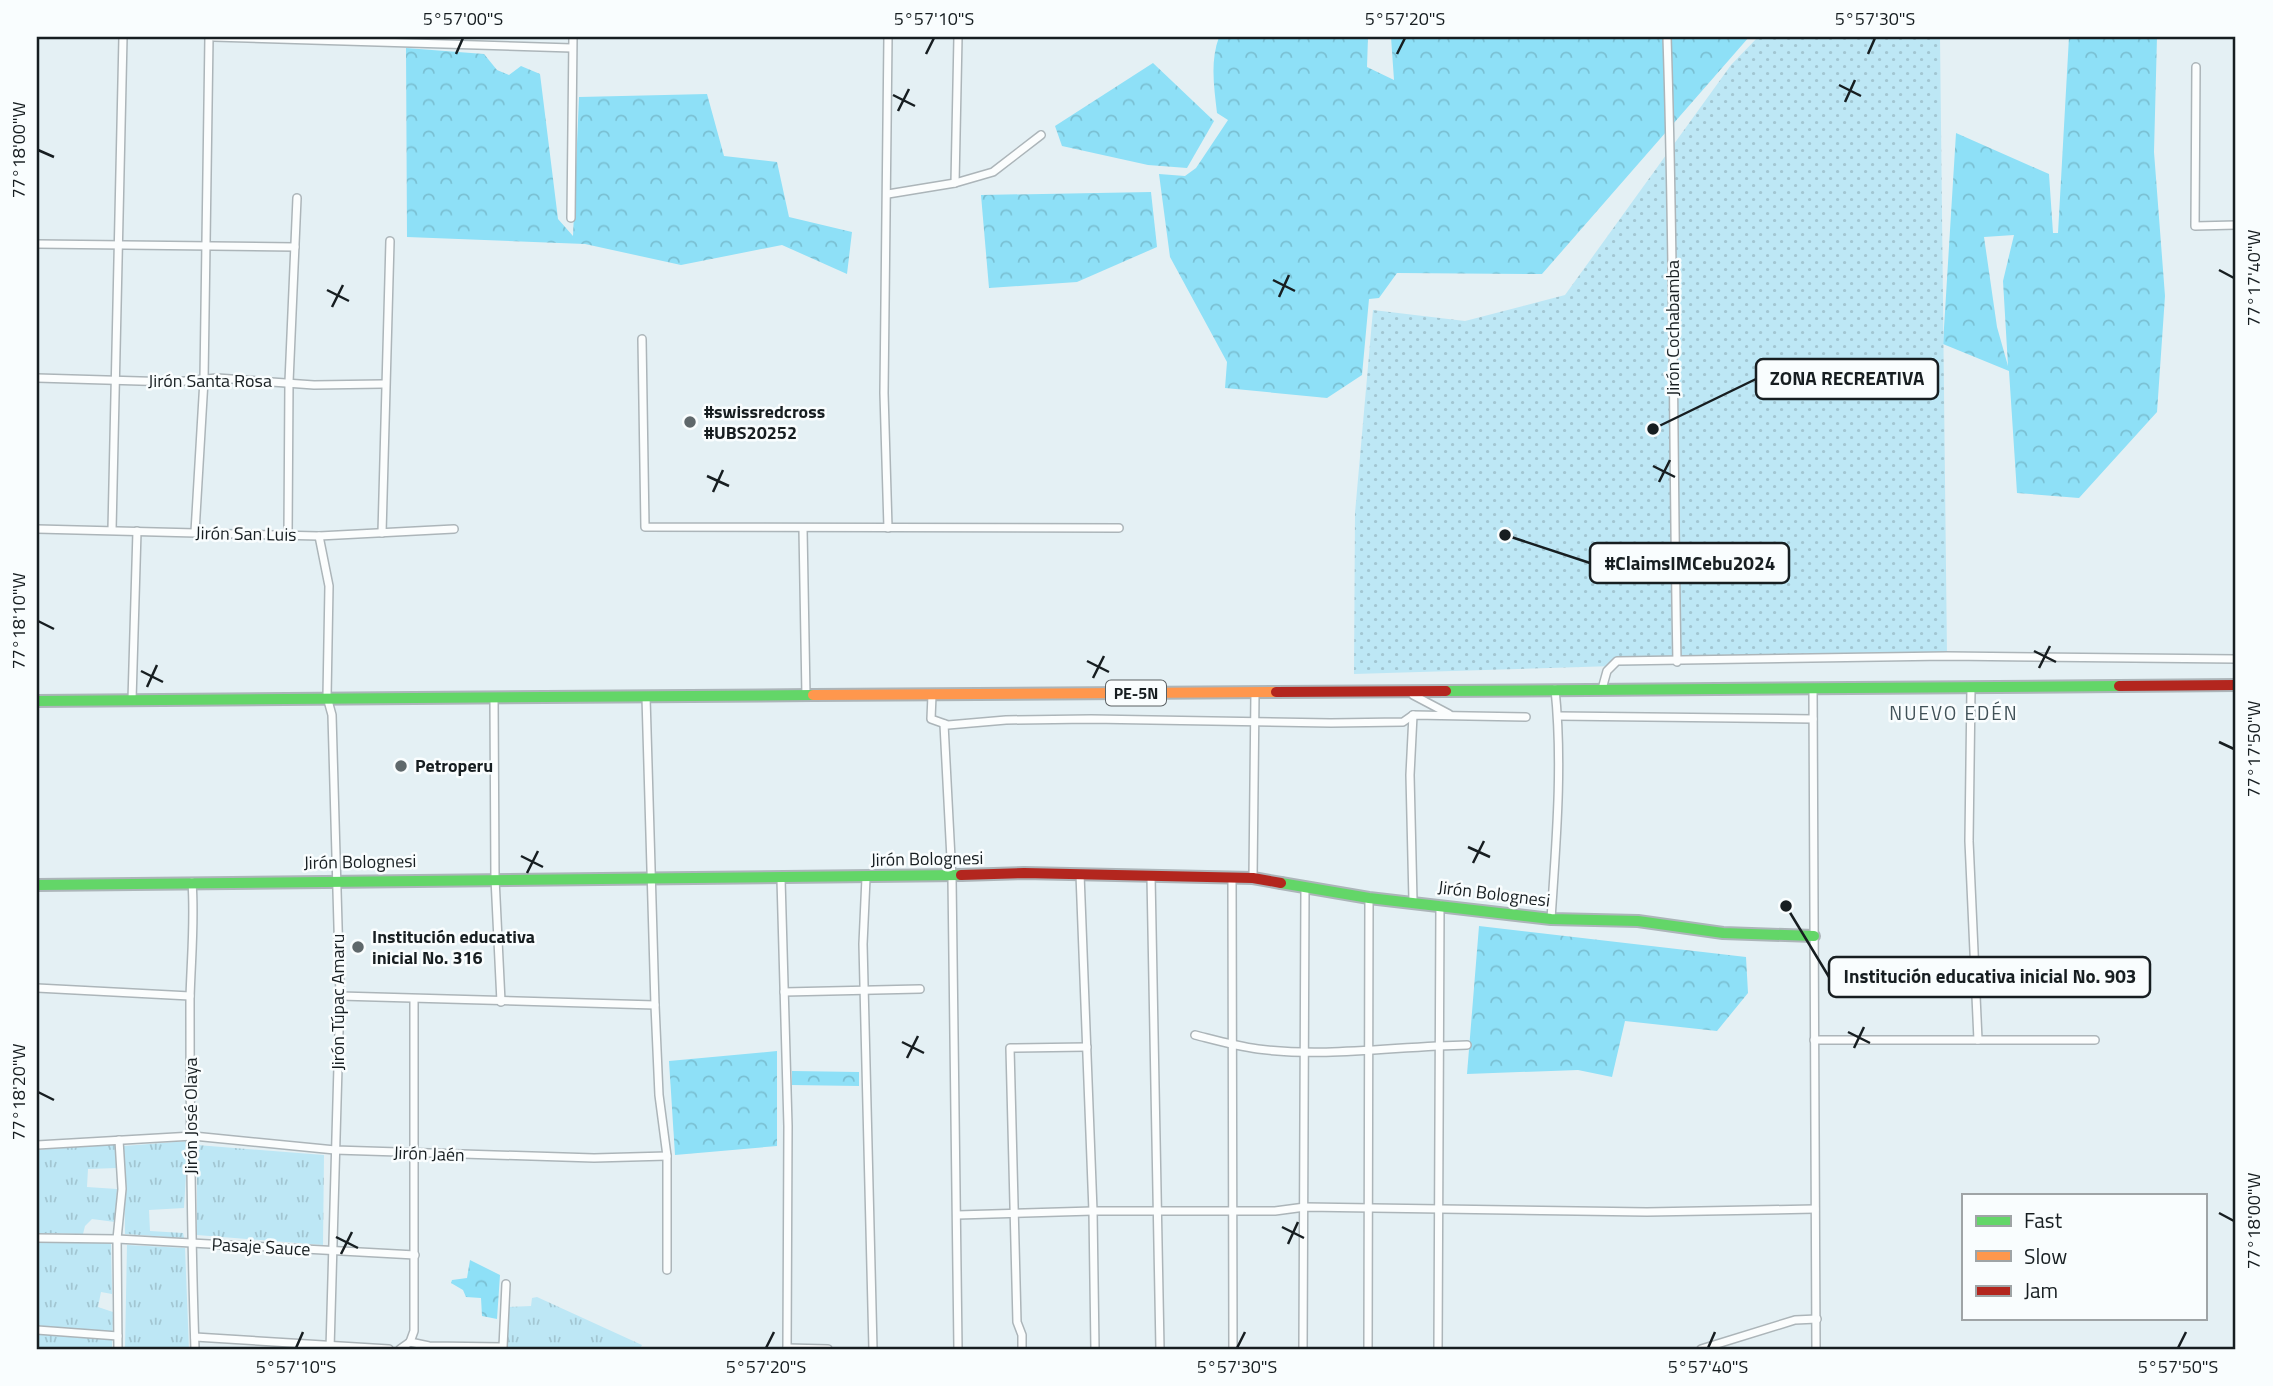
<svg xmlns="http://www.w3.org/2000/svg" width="2273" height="1386" viewBox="0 0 2273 1386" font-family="'Titillium Web',sans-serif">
<defs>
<pattern id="grass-tufts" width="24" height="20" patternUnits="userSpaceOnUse" patternTransform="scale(1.75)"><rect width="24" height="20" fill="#bde7f5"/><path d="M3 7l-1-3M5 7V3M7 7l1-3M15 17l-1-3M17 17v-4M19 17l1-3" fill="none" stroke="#a2c6d2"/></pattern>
<pattern id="forest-crowns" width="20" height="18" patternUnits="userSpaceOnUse" patternTransform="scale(1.75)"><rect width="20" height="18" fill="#8ee0f7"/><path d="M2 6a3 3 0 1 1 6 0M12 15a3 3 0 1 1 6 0" fill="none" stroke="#7ac0d3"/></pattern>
<pattern id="park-dots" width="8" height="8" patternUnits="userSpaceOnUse" patternTransform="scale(1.75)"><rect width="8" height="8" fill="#bde7f5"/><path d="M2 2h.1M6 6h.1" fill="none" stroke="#a2c6d2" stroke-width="1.8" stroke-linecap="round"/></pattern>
</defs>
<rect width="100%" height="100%" fill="#e4f0f4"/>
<g fill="url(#grass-tufts)">
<path d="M188,1141L184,1208L149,1210L150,1231L183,1233L184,1238L125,1234L124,1146Z"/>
<path d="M117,1144V1168L88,1169L87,1187L117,1189L115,1222L92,1219L85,1226L83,1234L38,1233L37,1150Z"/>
<path d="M197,1145L324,1155L323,1245L197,1235Z"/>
<path d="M37,1239L111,1243L112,1294L101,1292L98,1307L113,1312L112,1349H37Z"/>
<path d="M127,1245L185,1248L189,1349H125Z"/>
<path d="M537,1297L642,1345L640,1349H507L508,1307L531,1306L532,1298Z"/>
</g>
<g fill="url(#forest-crowns)" fill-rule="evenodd">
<path d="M1219,37H1368L1367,67L1394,80L1391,37H1749L1542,274L1397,273L1379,298L1369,299L1362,375L1327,398L1225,388L1227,362L1170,257L1159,174L1185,176L1196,168L1228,120L1217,113C1214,86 1210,62 1219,37Z"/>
<path d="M2069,37H2157L2154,152L2165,296L2157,412L2079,498L2017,493L2009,371L1943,344L1956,133L2049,174L2053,233H2058ZM2014,235L2003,281L2008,366L1997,327L1984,237Z"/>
<path d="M406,48L484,54L497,70L509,75L521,66L540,74L558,219L573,236L579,97L707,94L724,156L777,162L789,217L852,232L847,274L782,245L681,265L585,244L407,237Z"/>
<path d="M1153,63L1214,121L1187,168L1148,165L1062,146L1055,126Z"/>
<path d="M1151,192L1157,247L1077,282L989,288L981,195Z"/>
<path d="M1479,926L1746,957L1748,993L1717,1031L1625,1021L1612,1077L1578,1070L1467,1074Z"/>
<path d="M777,1051V1146L675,1155L669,1061Z"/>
<path d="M792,1071L859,1072V1086L792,1085Z"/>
<path d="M470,1260L500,1275L497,1319L482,1316L481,1298L466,1297L463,1290L451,1283L452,1280L467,1278Z"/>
</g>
<path fill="url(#park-dots)" d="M1758,37H1940L1947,656L1354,674L1355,513L1373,310L1465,321L1565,295L1731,65Z"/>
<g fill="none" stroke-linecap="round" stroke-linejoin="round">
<g stroke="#acb5b9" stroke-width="10">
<g id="street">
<path d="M214,37L572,48"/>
<path d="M1667,37C1674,245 1673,454 1677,662"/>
<path d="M2196,67L2195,226L2236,225"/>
<path d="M955,183L993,172L1041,135"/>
<path d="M888,194L955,183L958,37"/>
<path d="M571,218L573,37"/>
<path d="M37,244L295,247"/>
<path d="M642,339L645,527L1119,528"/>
<path d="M37,378L174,382L217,378L314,385L383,384"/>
<path d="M888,528L884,393L888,37"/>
<path d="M37,529L319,536L454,529"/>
<path d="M803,529L806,696"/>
<path d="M112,530L123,37"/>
<path d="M195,532L204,380L209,37"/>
<path d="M382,533L390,241"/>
<path d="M288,534L289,382L297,198"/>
<path d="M319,536L329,586L327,697L332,715L340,996L330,1349"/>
<path d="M1602,689L1607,671L1617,661L1947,656L2236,659"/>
<path d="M1813,689L1816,1349"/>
<path d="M1971,689L1969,841L1978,1040"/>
<path d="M932,695L931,719L948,725L1006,720L1091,719L1331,723L1403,722L1413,715L1526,717"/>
<path d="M1413,695L1449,714"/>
<path d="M646,697L655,1005L659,1095L667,1156V1270"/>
<path d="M494,698L495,878L501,1002"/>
<path d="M132,700L137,531"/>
<path d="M1558,716L1813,719"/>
<path d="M944,724L952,878L958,1349"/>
<path d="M1080,874L1093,1211L1095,1349"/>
<path d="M1151,876L1160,1349"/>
<path d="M866,878L863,944L873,1349"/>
<path d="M1232,878L1233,1349"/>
<path d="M1253,878L1255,693"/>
<path d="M781,879L788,1126L787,1349"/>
<path d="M192,882C195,921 191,959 190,999C190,1115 191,1233 195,1349"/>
<path d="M1413,901L1410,775L1413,715"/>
<path d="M1551,919C1556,843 1563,765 1555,689"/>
<path d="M37,988L190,996"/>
<path d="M784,992L920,989"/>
<path d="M340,996L655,1005"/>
<path d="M1195,1035C1215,1040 1236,1046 1258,1049C1326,1058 1398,1046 1467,1045"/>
<path d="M1814,1040H2095"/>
<path d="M37,1145L193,1136L335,1150L594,1158L667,1156"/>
<path d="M957,1215L1093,1211H1275L1305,1207L1647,1212L1815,1209"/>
<path d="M37,1238L117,1239L415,1255"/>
<path d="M37,1330L118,1336"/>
<path d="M195,1337L389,1349"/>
<path d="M410,1342L414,1331V999"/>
<path d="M410,1342L429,1346L503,1347L506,1284"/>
<path d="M787,1348L828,1349"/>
<path d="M118,1349L117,1239L122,1189L119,1140"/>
<path d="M400,1349L410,1342"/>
<path d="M1022,1349V1335L1017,1322L1010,1048L1087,1047"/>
<path d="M1303,1349L1305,888"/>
<path d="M1368,1349L1369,898"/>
<path d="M1438,1349L1440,905"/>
<path d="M1701,1349L1795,1320L1817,1319"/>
</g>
</g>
<g stroke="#acb5b9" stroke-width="14">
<g id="fast">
<path d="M1446,691L2119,686"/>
<path d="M37,701L813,695"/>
<path d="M1281,883L1369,898L1551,919L1638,921L1723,933L1814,936"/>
<path d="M37,885L961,875"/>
</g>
</g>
<g stroke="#acb5b9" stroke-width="14">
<path id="slow" d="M813,695L1276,692"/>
</g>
<g stroke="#acb5b9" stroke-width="14">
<g id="jam">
<path d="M2119,686L2236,685"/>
<path d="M1276,692L1446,691"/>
<path d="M961,875L1024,873L1253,878L1281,883"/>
</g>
</g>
<use href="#street" stroke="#fbfdfd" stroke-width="7"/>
<use href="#fast" stroke="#63d668" stroke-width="10"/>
<use href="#slow" stroke="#ff974d" stroke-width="10"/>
<use href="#jam" stroke="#b3261e" stroke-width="10"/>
</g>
<path fill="none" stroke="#171e21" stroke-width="2.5" d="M456,54L463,38M926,54L934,38M1397,54L1405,38M1868,54L1875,38M1839,85L1861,96M893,95L915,106M1845,102L1855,80M898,111L909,89M38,150L54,157M2219,270L2234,278M1273,280L1295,291M327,290L349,301M1279,297L1289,275M332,307L343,285M1653,466L1675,477M707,476L729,486M1659,482L1670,460M713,492L723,470M38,621L54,629M2034,651L2056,662M1087,661L1109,672M2039,668L2050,646M141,671L163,682M1093,678L1104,656M147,687L157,665M2219,742L2234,749M1468,847L1490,857M521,856L543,867M1473,863L1484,841M527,873L538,851M1848,1032L1870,1043M902,1042L924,1053M1854,1048L1864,1027M907,1058L918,1036M38,1092L54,1100M2219,1213L2234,1221M1282,1227L1304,1238M336,1237L358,1248M1288,1244L1298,1222M341,1254L352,1232M296,1348L303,1332M766,1348L774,1332M1237,1348L1245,1332M1708,1348L1715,1332M2178,1348L2186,1332"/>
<g fill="#5f686b" stroke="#f9fdfe" stroke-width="2.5">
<circle cx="690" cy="422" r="7"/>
<circle cx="401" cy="766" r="7"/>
<circle cx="358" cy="947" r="7"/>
</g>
<g text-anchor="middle" stroke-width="5" stroke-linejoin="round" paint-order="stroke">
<rect fill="#f9fdfe" stroke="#5b6163" stroke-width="2" x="1106" y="680.5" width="60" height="25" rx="5"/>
<g font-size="16" font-weight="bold" fill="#171e21">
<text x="1136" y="699">PE-5N</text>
</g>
<g font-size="18" fill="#171e21" stroke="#f9fdfe">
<text transform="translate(1673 328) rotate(-90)" y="6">Jirón Cochabamba</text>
<text x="210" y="387">Jirón Santa Rosa</text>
<text transform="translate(246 534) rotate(1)" y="6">Jirón San Luis</text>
<text transform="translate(927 859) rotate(-1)" y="6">Jirón Bolognesi</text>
<text transform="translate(360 862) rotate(-1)" y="6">Jirón Bolognesi</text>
<text transform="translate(1494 894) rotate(7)" y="6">Jirón Bolognesi</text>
<text transform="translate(338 1002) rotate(-90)" y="6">Jirón Túpac Amaru</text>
<text transform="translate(191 1116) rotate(-90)" y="6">Jirón José Olaya</text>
<text transform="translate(429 1154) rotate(2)" y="6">Jirón Jaén</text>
<text transform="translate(261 1247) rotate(3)" y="6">Pasaje Sauce</text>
</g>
<g font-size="18" font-weight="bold" fill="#171e21" stroke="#f9fdfe" text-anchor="start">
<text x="704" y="418">#swissredcross<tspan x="704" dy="21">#UBS20252</tspan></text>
<text x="415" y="772">Petroperu</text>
<text x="372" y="943">Institución educativa<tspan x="372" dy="21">inicial No. 316</tspan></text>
</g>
<g font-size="19" letter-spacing="2" fill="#405157" stroke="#f9fdfe">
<text x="1954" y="720">NUEVO EDÉN</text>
</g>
</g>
<path fill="none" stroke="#171e21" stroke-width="2.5" d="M1653 429L1756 379M1505 535L1590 563M1786 906L1829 977"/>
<g fill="#171e21" stroke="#f9fdfe" stroke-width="2.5">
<circle cx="1653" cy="429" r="7"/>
<circle cx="1505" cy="535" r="7"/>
<circle cx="1786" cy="906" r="7"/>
</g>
<g fill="#f9fdfe" stroke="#171e21" stroke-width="2.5">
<rect x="1756" y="359" width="182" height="40" rx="7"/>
<rect x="1590" y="543" width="199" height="40" rx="7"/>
<rect x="1829" y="957" width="321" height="40" rx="7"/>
</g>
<g font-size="19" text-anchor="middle" font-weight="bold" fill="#171e21">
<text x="1847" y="385">ZONA RECREATIVA</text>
<text x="1690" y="570">#ClaimsIMCebu2024</text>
<text x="1990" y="983">Institución educativa inicial No. 903</text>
</g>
<rect width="2273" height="1386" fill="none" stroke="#f9fdfe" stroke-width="77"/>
<rect x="1962" y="1194" width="245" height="126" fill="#f9fdfe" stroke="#9fa4a6" stroke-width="2"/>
<rect x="1976" y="1216" width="35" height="10" fill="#63d668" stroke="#9fa4a6" stroke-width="2"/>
<text x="2024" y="1228" font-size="21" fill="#171e21">Fast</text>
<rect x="1976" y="1251" width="35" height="10" fill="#ff974d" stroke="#9fa4a6" stroke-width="2"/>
<text x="2024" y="1264" font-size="21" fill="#171e21">Slow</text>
<rect x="1976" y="1286" width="35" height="10" fill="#b3261e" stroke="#9fa4a6" stroke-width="2"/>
<text x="2024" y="1298" font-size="21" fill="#171e21">Jam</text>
<rect x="38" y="38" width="2196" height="1310" fill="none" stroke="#171e21" stroke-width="2.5"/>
<g font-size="18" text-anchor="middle" fill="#171e21">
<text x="463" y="25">5°57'00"S</text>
<text x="934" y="25">5°57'10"S</text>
<text x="1405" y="25">5°57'20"S</text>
<text x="1875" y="25">5°57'30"S</text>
<text transform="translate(19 150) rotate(-90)" y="6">77°18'00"W</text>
<text transform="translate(2254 278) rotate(-90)" y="6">77°17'40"W</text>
<text transform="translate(19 621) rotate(-90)" y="6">77°18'10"W</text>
<text transform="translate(2254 749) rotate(-90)" y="6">77°17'50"W</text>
<text transform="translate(19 1092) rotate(-90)" y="6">77°18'20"W</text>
<text transform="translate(2254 1221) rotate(-90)" y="6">77°18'00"W</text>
<text x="296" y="1373">5°57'10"S</text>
<text x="766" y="1373">5°57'20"S</text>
<text x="1237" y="1373">5°57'30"S</text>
<text x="1708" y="1373">5°57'40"S</text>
<text x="2178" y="1373">5°57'50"S</text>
</g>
</svg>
